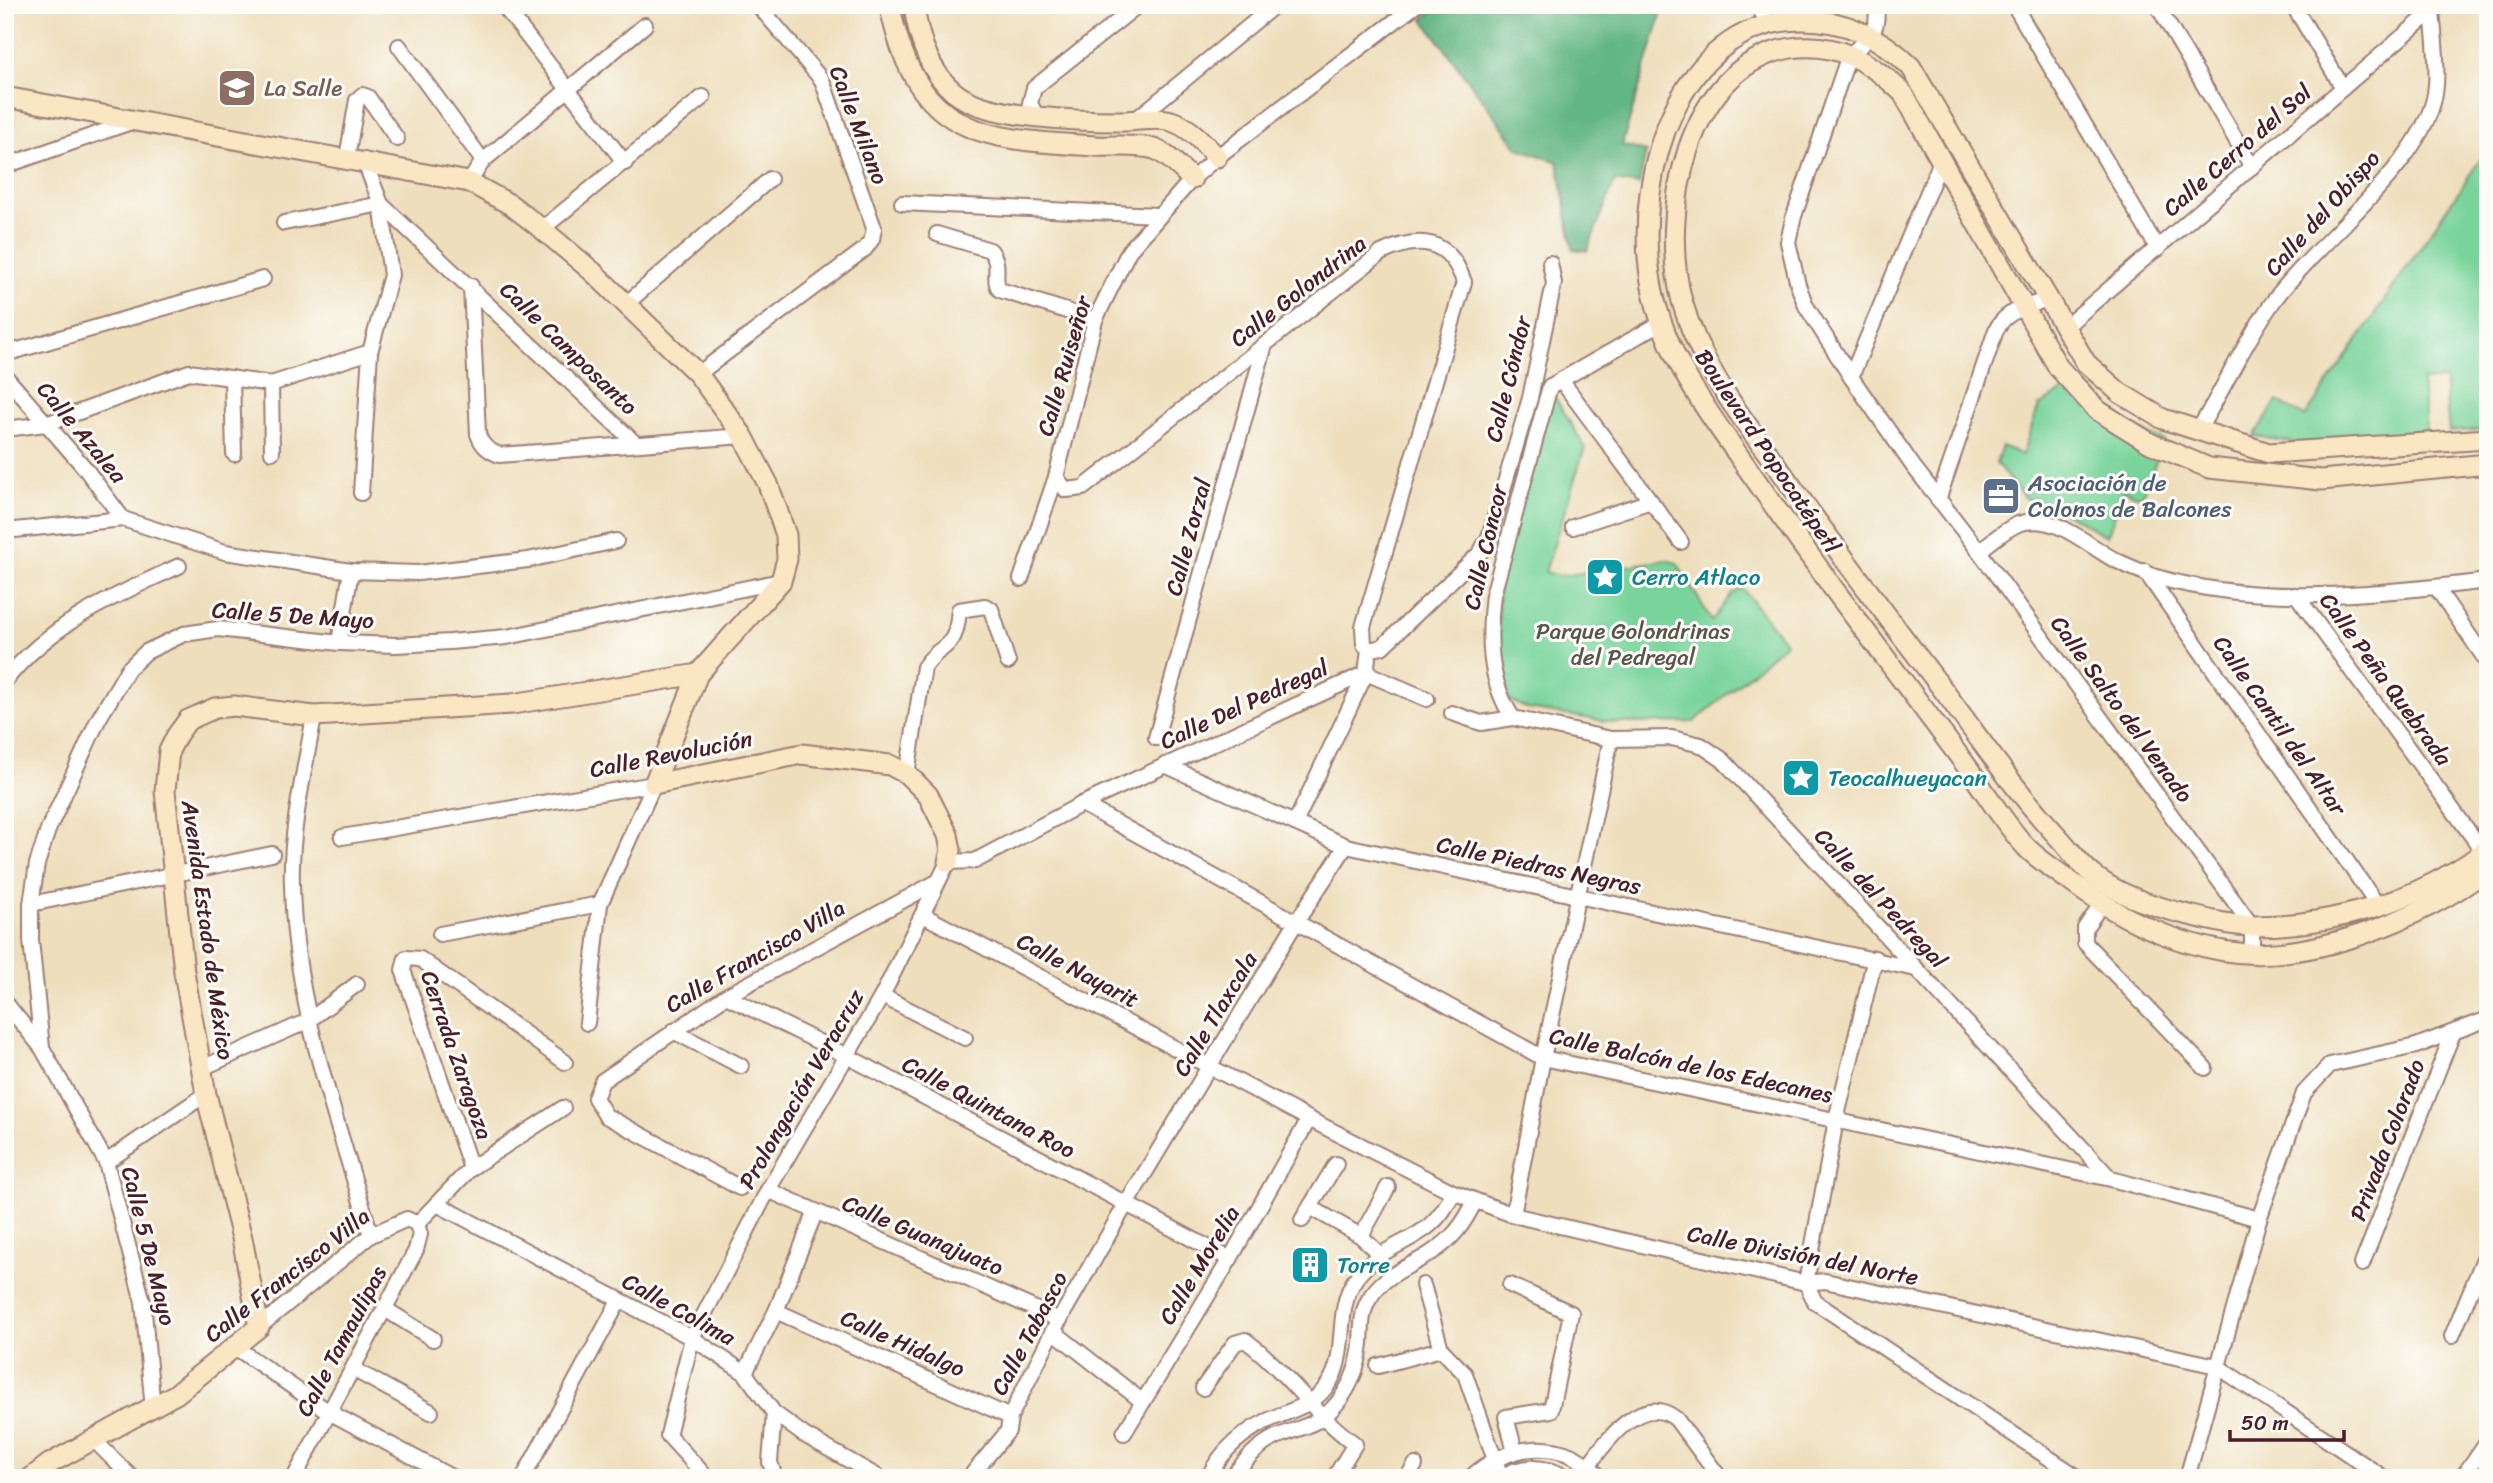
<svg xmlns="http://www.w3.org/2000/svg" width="2493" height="1483" viewBox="0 0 2493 1483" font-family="Sriracha,sans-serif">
<rect width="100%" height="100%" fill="#fdfcf7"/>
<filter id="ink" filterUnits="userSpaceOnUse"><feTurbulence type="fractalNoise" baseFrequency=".0143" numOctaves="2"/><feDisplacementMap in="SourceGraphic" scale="14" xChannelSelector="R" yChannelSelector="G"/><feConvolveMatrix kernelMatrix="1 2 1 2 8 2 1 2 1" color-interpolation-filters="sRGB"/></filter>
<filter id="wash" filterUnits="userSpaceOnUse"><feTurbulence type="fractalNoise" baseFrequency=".00686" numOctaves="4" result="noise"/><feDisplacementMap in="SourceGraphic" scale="28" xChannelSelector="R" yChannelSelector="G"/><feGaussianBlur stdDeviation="1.57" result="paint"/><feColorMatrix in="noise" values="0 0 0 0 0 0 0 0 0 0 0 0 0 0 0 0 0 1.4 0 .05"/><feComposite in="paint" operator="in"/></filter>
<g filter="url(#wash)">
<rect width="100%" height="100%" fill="#eedebc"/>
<g fill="#79d49b" stroke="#627a63" stroke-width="2">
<path d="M2488,148V429L2449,432L2444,379L2422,381L2426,431L2319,447L2254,436L2277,401L2305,417Z"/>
<path d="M2081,380L2130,425L2164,441L2142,497L2124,490L2107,536L2049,504L2026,499L1996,464L2002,446L2022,455L2039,406Z"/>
<path d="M1553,394L1585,447L1545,572L1561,576L1666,560L1677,563L1712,621L1731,595L1742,588L1786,643L1694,722L1617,723L1528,709L1508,700L1499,643L1498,581Z"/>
</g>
<path fill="#62b683" stroke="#566a57" stroke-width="2" d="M1441,5H1664L1622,145L1646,152L1639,185L1615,181L1587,251L1573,249L1558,162L1518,148L1423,19Z"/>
</g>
<g filter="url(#ink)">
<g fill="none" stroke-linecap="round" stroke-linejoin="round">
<g stroke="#9c7e74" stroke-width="18">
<g id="street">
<path d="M503,5L625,163"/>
<path d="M1757,5L1769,23"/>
<path d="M1876,5C1880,31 1869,40 1849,55L1793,219L1788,242L1798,285L1806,306L1851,377L1913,466L1979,551L2252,926V951"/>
<path d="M2014,5L2158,249"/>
<path d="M2157,5L2252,167"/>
<path d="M2293,5L2343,88"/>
<path d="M399,46L483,161"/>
<path d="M1036,116L1030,103L1034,88L1138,5"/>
<path d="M1134,121L1275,5"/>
<path d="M347,158L357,100L362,95L368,97L397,139"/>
<path d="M5,166L131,122"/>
<path d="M469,182L483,161L645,25"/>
<path d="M902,203L1158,215"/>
<path d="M284,223L381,204L635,443"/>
<path d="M542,229L703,97"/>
<path d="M937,234L990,250C1003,266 991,279 1000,290L1095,320"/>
<path d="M471,286L478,434C482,446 488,450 499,455L743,436"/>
<path d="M626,304L770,179"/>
<path d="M2064,328L2438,6"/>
<path d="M5,354L263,279"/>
<path d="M698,374L865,249L872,239L874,228L822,80L758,5"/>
<path d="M5,376L84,467L123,519"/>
<path d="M1851,377L1941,161"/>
<path d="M232,378L234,454"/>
<path d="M1561,380L1681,542"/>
<path d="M271,384L272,452"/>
<path d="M1554,384L1659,324"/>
<path d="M5,429L46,424L189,372L271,384L370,352"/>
<path d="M2197,432C2224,389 2245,340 2275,299C2318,240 2432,158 2436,85C2438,61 2434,35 2432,11L2429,5"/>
<path d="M1056,477L1066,490L1083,488L1381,253C1419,235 1449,238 1464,282L1363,627L1364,644L1369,650L1366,673L1295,823"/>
<path d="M361,493L370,352L391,275L381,204L364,160"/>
<path d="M1938,500L1996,330C2007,309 2025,309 2046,299"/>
<path d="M1573,527L1651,501"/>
<path d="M5,531L123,519L225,552L351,571L418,573L528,560L616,541"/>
<path d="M1979,551C1991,542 2004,530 2018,524C2054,511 2086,545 2115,560C2134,569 2159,579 2180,583C2280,605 2387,593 2488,581"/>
<path d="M2145,571L2378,906"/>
<path d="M1021,579L1056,477L1095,320L1129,251L1192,179L1217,157L1416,5"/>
<path d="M2436,587L2488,663"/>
<path d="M2297,596L2488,858"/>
<path d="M339,643L351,571"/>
<path d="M1369,650L1382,647L1480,553L1489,537L1530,398L1554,283L1550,263"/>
<path d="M5,681C50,623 114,596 179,566"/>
<path d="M1452,713L1481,723L1513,718L1611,739L1672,738L1701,745L1723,760L2111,1179"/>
<path d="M314,716C305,771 290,828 292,884C294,1005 337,1120 371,1235"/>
<path d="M1513,718C1488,681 1488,637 1493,595L1550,386"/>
<path d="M1156,738L1264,348"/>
<path d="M1165,765L1346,846L1916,969"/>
<path d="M907,774L924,667C944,638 955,655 959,610L985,606L991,609L1008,662"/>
<path d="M1082,804L1543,1058L2111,1179L2259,1219"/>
<path d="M342,837L654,784"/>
<path d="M31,904L272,854"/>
<path d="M2101,905L2085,928V943L2205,1068"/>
<path d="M923,915L1309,1119L1453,1192L1513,1215L1806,1283L1825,1281L2217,1366L2384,1478"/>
<path d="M440,934L600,904"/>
<path d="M1875,958L1836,1120L1806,1283L1815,1302L2079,1478"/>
<path d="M726,996L849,1057L1230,1259"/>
<path d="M882,996L965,1038"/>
<path d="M5,1002L41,1047"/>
<path d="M587,1023L600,904L654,784"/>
<path d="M673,1031L741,1066"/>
<path d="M202,1068L308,1021L357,984"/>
<path d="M106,1162L206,1094"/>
<path d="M471,1168L403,970L406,958L420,959L565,1062"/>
<path d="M740,1188L606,1116L595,1098L602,1081L726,996L937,882"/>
<path d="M768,1190L1060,1320"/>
<path d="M437,1204L692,1338L745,1373L774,1413L804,1435L880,1478"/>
<path d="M1310,1207L1361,1236L1380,1255"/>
<path d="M1513,1215L1543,1058L1611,739"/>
<path d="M1302,1220L1336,1164"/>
<path d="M1361,1236L1388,1187"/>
<path d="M2362,1264L2453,1033"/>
<path d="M1423,1285L1441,1349L1465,1374L1501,1477"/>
<path d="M1510,1285L1571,1313L1551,1410L1506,1417L1515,1451"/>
<path d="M385,1309L433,1339"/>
<path d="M776,1311L1010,1417"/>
<path d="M259,1327L371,1235L407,1219L417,1224L471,1168L563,1108"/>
<path d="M1053,1331L1143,1402"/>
<path d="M2452,1336L2488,1249"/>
<path d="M235,1347L329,1412L453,1478"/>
<path d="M1378,1366L1441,1349"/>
<path d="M353,1369L431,1412"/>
<path d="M745,1373L776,1311L815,1213"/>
<path d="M1203,1388L1235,1343L1245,1340C1286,1370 1313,1414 1355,1444L1334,1478"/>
<path d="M153,1409L143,1302L106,1162L42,1048L31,940V904L37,864L48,830L98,720L128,669L146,652L184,634L218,629L339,643L396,645L450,642L507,637L781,581"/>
<path d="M774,1413L770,1462L775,1478"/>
<path d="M1124,1433L1230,1259L1309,1119"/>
<path d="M95,1441L132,1478"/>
<path d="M294,1478L416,1250L420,1234L417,1224"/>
<path d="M523,1478L619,1301"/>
<path d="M707,1478L668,1435L692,1338L768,1190L882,996L948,862L975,861L1082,804L1366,673L1427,699"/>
<path d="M969,1478L1008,1431L1010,1417L1053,1331L1125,1206L1295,924L1346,846"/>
<path d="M1208,1478C1222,1448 1248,1428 1278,1416C1293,1410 1309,1405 1321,1393C1353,1361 1331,1314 1356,1278C1386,1237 1431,1246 1453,1192"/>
<path d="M1232,1478C1243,1462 1256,1447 1274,1438C1294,1429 1316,1426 1331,1410C1349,1392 1359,1367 1361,1343C1362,1328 1361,1314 1368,1301C1382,1275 1408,1268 1431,1253C1452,1240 1464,1224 1475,1201"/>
<path d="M1407,1478L1415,1465"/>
<path d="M1470,1478C1507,1443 1565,1435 1600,1478"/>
<path d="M1499,1478C1523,1464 1544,1465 1568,1478"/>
<path d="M1579,1478C1599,1452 1638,1388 1676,1419L1720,1478"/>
<path d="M2187,1478L2259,1219L2304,1093L2330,1065L2416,1046L2488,1019"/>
<path d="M2462,1478L2488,1440"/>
</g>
</g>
<g stroke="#9c7e74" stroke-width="23">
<g id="secondary">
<path d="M914,5C918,39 931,78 961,97C994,118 1079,121 1118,121C1135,122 1156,116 1171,121C1189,126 1204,144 1217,157"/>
<path d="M891,12C919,138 984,139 1095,146C1113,147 1137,144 1154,149C1168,154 1181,169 1192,179"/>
<path d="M5,97L469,182L511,205L542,229L593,272L698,374L743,436L768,484L786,535L787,559L781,581L698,674L654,784"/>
<path d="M2488,439L2269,453L2163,419L2120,393L2086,363L1911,67C1881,37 1844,19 1800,20C1678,23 1635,175 1650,275C1660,347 1700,401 1741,459C1771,502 1802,545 1833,588C1878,648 1923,708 1968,768C1987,794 2005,825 2027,848C2039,860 2054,869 2067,879C2114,915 2165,941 2224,951C2307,965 2423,919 2488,869"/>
<path d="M2488,464L2321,480L2209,468L2150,443L2097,410L2058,367L1903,93C1872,63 1837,41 1791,48C1686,65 1659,214 1682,301C1700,366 1741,417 1780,470C1833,545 1888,618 1944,691C1981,741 2017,793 2060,839C2070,850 2080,864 2092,874C2117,894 2147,904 2177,912C2203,918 2228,926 2254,926C2316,926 2382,910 2436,882C2455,871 2473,863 2488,847"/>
<path d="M654,784L802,754L890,765L907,774L928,795L948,835L951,850L948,862"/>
<path d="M31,1478L49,1464L176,1394L259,1327L242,1238L206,1094L184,972L165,791L169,751L177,735L188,720L215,708L234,706L314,716L512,704L698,674"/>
</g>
</g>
<use href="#street" stroke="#fff" stroke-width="14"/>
<use href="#secondary" stroke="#fbe6c4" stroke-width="19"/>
</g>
</g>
<defs>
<g id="school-square" transform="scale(2.0125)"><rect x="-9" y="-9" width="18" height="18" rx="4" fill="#8d6e63" stroke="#fdfcf7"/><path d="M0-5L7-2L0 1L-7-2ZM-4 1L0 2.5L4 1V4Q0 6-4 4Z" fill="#fff"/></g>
<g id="office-square" transform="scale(2.0125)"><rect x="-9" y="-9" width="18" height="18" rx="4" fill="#5c6f8a" stroke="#fdfcf7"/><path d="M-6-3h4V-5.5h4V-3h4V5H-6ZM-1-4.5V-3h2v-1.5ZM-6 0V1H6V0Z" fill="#fff"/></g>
<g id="sight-square" transform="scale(2.0125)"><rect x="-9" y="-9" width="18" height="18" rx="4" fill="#0f9aa8" stroke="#fdfcf7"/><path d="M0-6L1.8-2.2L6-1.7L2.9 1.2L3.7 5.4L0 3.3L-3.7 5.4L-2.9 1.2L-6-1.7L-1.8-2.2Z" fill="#fff"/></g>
<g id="building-square" transform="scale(2.0125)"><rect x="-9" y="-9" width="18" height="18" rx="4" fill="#0f9aa8" stroke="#fdfcf7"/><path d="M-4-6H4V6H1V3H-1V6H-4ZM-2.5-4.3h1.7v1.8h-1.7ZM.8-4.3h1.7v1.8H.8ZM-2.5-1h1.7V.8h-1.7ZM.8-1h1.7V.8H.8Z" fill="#fff"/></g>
</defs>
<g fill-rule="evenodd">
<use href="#school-square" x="237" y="88"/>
<use href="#office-square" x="2001" y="496"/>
<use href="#sight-square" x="1605" y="577"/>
<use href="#sight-square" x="1801" y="778"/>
<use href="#building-square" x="1310" y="1265"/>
</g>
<g text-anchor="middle" stroke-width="6" stroke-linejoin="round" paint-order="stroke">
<g font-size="23" fill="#785e54" stroke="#fdfcf7" text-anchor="start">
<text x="264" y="96">La Salle</text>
</g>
<g font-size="23" fill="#4a1f2b" stroke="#fdfcf7">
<text transform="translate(859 125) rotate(69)" y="8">Calle Milano</text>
<text transform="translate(2237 150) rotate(-41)" y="8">Calle Cerro del Sol</text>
<text transform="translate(2322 213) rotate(-48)" y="8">Calle del Obispo</text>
<text transform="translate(1298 291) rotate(-38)" y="8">Calle Golondrina</text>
<text transform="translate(569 348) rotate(44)" y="8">Calle Camposanto</text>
<text transform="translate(1064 366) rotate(-74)" y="8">Calle Ruiseñor</text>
<text transform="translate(1508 379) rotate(-76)" y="8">Calle Cóndor</text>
<text transform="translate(82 432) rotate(50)" y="8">Calle Azalea</text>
<text transform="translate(1768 451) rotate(56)" y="8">Boulevard Popocatépetl</text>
<text transform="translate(1188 537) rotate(-75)" y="8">Calle Zorzal</text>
<text transform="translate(1485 547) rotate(-77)" y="8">Calle Concor</text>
<text transform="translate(293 615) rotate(4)" y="8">Calle 5 De Mayo</text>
<text transform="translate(2386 679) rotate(54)" y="8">Calle Peña Quebrada</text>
<text transform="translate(1244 704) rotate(-25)" y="8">Calle Del Pedregal</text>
<text transform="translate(2122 709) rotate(54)" y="8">Calle Salto del Venado</text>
<text transform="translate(2280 725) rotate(55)" y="8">Calle Cantil del Altar</text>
<text transform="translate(671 754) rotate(-11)" y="8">Calle Revolución</text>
<text transform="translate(1539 865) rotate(12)" y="8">Calle Piedras Negras</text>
<text transform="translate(1881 898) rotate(47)" y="8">Calle del Pedregal</text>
<text transform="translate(208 930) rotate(82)" y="8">Avenida Estado de México</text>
<text transform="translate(755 956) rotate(-30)" y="8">Calle Francisco Villa</text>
<text transform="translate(1078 970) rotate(28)" y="8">Calle Nayarit</text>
<text transform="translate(1215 1014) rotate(-59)" y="8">Calle Tlaxcala</text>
<text transform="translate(457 1055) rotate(71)" y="8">Cerrada Zaragoza</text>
<text transform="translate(1691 1065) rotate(12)" y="8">Calle Balcón de los Edecanes</text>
<text transform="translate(801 1089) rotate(-60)" y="8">Prolongación Veracruz</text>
<text transform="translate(989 1107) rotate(28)" y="8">Calle Quintana Roo</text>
<text transform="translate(2387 1140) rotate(-69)" y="8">Privada Colorado</text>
<text transform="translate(923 1235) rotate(23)" y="8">Calle Guanajuato</text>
<text transform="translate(149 1246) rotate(76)" y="8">Calle 5 De Mayo</text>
<text transform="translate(1803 1255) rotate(11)" y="8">Calle División del Norte</text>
<text transform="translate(1199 1265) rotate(-59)" y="8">Calle Morelia</text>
<text transform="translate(287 1275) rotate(-38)" y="8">Calle Francisco Villa</text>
<text transform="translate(679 1309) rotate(29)" y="8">Calle Colima</text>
<text transform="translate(1029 1333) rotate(-62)" y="8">Calle Tabasco</text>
<text transform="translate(341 1341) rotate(-62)" y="8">Calle Tamaulipas</text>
<text transform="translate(903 1343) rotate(24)" y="8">Calle Hidalgo</text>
</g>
<g font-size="23" fill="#4e5e75" stroke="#fdfcf7" text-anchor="start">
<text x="2028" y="491">Asociación de<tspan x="2028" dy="26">Colonos de Balcones</tspan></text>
</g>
<g font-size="23" fill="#0d838f" stroke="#fdfcf7" text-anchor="start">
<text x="1632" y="585">Cerro Atlaco</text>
<text x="1828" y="786">Teocalhueyacan</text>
<text x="1337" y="1273">Torre</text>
</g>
<g font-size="23" fill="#58554d" stroke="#fdfcf7">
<text x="1633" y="639">Parque Golondrinas<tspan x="1633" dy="26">del Pedregal</tspan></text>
</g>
</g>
<rect width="2493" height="1483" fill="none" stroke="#fdfcf7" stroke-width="28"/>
<path d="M2230 1430v10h114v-10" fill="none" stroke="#4a1f2b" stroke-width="3.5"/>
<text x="2241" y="1430" font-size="21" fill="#4a1f2b" stroke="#fdfcf7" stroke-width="5" paint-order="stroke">50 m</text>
</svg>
